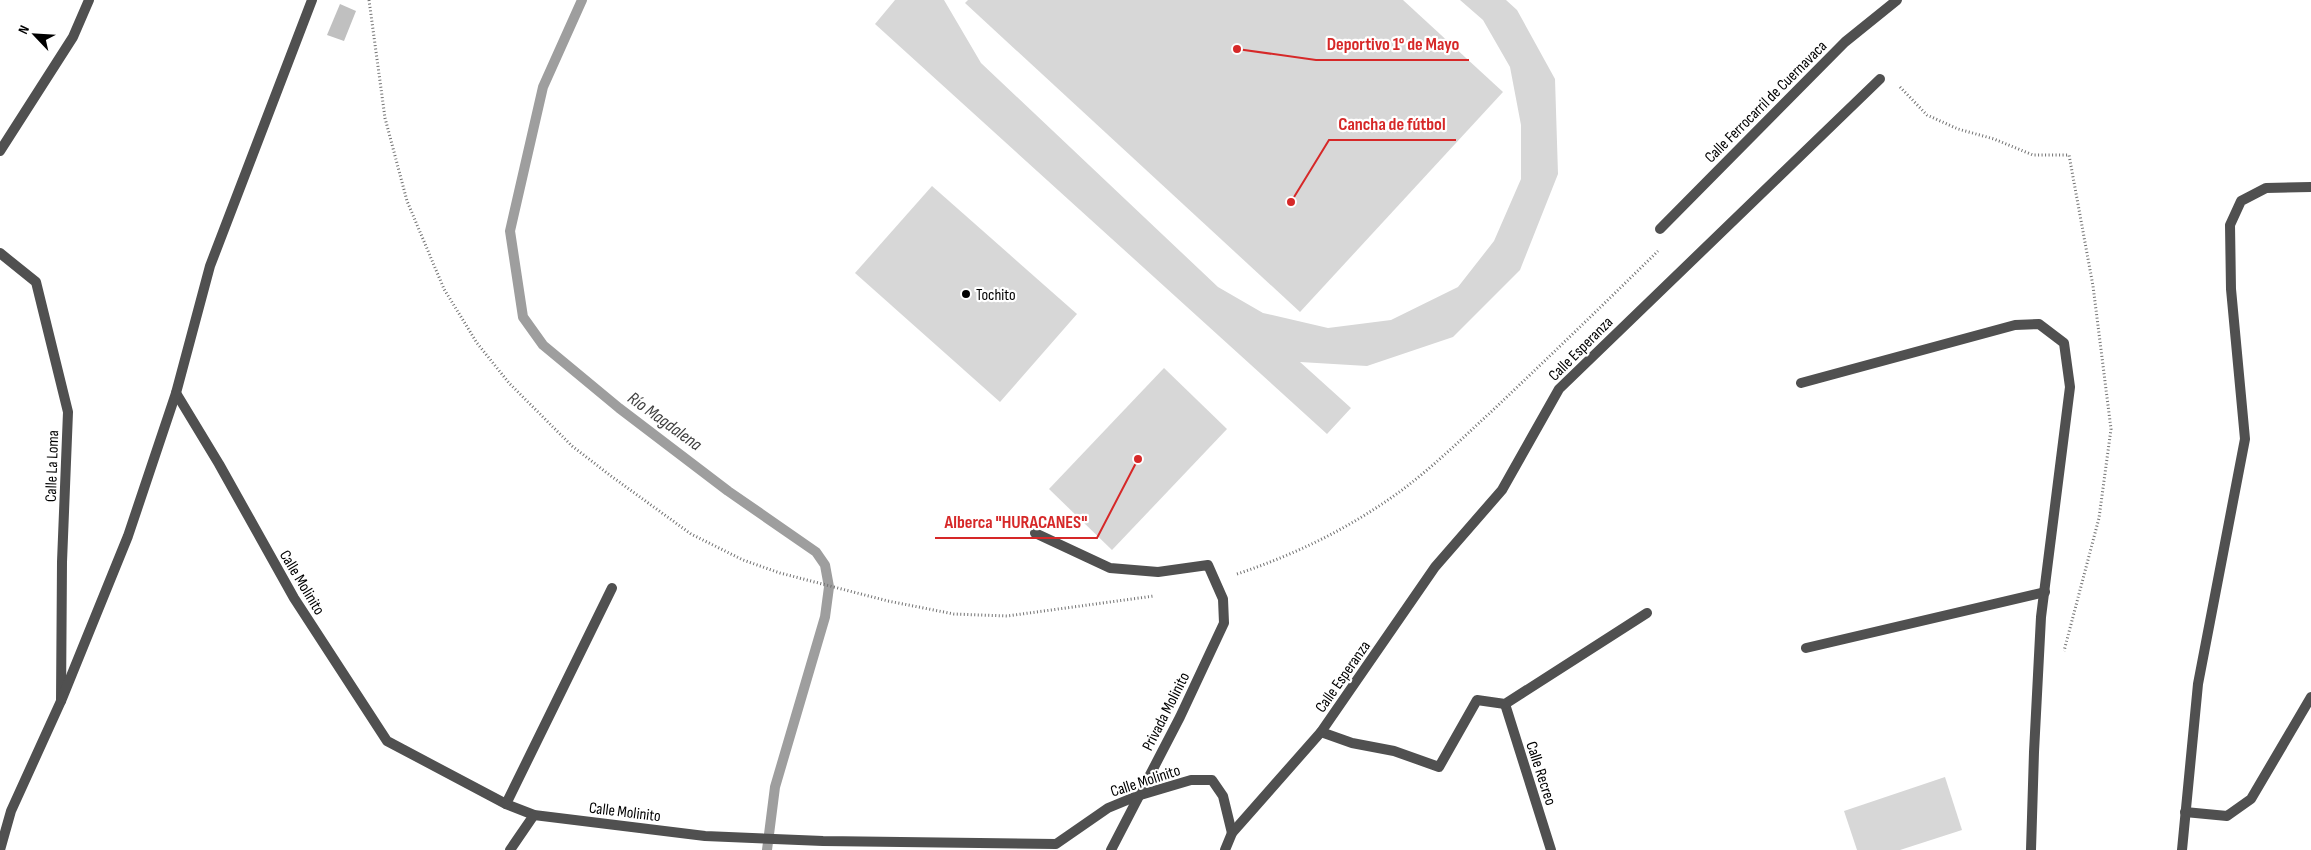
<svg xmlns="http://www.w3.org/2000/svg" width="2311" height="850" viewBox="0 0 2311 850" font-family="'Sofia Sans Condensed',sans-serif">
<rect width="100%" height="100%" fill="#fff"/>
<g fill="#d7d7d7">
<path d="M895,0H944L981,63L1218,287L1263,313L1328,328L1391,320L1458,287L1494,241L1521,179V125L1510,67L1483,20L1460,0H1506L1517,10L1555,79L1558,174L1520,270L1453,337L1367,366L1300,362L1351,408L1327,434L875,24Z"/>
<path d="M968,0H1403L1503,92L1300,312L965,3Z"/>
<path d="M932,186L1077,314L1000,402L855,273Z"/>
<path d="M1164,368L1227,429L1112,550L1049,489Z"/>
<path d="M1945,777L1962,830L1900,850H1857L1844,811Z"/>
</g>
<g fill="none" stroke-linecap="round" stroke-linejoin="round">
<path stroke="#9e9e9e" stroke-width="10" d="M582,0L543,87L510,231L523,317L543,345L619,408L728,491L816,552L825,565L829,587L825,617L775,787L767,850"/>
</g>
<path fill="#c0c0c0" d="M340,4L356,11L344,41L327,35Z"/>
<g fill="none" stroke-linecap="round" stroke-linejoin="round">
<g stroke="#727272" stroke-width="3" stroke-dasharray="1 2.5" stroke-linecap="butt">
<path d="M369,0L385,118L407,201L444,289L477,343L509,383L572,446L611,476L691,534L743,560L780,573L888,601L954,614L1007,616L1154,596"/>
<path d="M1900,87L1927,115L1958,129L1994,139L2033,155H2069L2093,286L2111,429L2099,518L2064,651"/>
<path d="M1237,574C1288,557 1335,535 1379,506C1421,479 1456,444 1492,411C1548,358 1603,305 1658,251"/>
</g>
<g stroke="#505050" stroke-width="10">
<path d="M1660,229L1845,42L1897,0"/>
<path d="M0,253L36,282L68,412L62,562L61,701"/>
<path d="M1801,383L2015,325L2039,324L2064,343L2070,387L2041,617L2034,752L2031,850"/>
<path d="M176,393L219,464L294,598L387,741L506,804L534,815L705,836L823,841L1056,844L1108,808L1137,796L1191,780H1212L1223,796L1232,833"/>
<path d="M1035,533L1110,568L1158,572L1208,565L1223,599L1224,623L1180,717L1111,850"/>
<path d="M1806,648L2045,592"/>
<path d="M1505,704L1551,850"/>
<path d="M1321,732L1352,743L1394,751L1439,767L1477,700L1505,704L1647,613"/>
<path d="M506,804L612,588"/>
<path d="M2185,812L2227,816L2251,799L2311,697"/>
<path d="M510,850L534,815"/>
<path d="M1225,850L1232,833L1321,732L1435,567L1502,490L1559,389L1880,79"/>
<path d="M2182,850L2198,684L2245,439L2231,289L2230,225L2241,201L2266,188L2311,187"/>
</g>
<g stroke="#505050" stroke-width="10">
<path d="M0,151L73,37L89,0"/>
<path d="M0,850L11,811L61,701L128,536L176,393L210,266L312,0"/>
</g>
</g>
<circle fill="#000" stroke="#fff" stroke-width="2" cx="966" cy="294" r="5"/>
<g text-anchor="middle" stroke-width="4.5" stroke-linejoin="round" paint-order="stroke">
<g font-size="16" fill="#000" stroke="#fff">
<text transform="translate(1765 101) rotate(-45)" y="6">Calle Ferrocarril de Cuernavaca</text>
<text transform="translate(1580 348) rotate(-45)" y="6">Calle Esperanza</text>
<text transform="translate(51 466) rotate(-88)" y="6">Calle La Loma</text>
<text transform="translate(303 582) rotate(59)" y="6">Calle Molinito</text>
<text transform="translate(1342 676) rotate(-55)" y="6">Calle Esperanza</text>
<text transform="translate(1165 711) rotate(-63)" y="6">Privada Molinito</text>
<text transform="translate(1542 773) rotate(72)" y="6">Calle Recreo</text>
<text transform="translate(1145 780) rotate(-18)" y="6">Calle Molinito</text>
<text transform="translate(625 811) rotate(7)" y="6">Calle Molinito</text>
</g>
<g font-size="16" fill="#000" stroke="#fff" text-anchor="start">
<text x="976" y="300">Tochito</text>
</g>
<g font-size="18" font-style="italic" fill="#3f3f3f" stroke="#fff">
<text transform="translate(665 421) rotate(36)" y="6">Río Magdalena</text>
</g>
</g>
<path fill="none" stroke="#d62828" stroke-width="2" d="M1237 49L1316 60H1469M1291 202L1329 140H1456M1138 459L1097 538H935"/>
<g fill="#d62828" stroke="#fff" stroke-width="2">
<circle cx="1237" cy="49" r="5"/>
<circle cx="1291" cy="202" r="5"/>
<circle cx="1138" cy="459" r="5"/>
</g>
<g font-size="18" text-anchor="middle" font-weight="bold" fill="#d62828" stroke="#fff" stroke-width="4.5" stroke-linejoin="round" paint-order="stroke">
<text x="1393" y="50">Deportivo 1° de Mayo</text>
<text x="1392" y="130">Cancha de fútbol</text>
<text x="1016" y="528">Alberca "HURACANES"</text>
</g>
<g transform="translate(35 35) rotate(295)" stroke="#ffffff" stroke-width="4" paint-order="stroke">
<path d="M0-4L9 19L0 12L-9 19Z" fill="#000000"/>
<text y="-8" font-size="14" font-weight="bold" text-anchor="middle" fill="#000000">N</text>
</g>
</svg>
